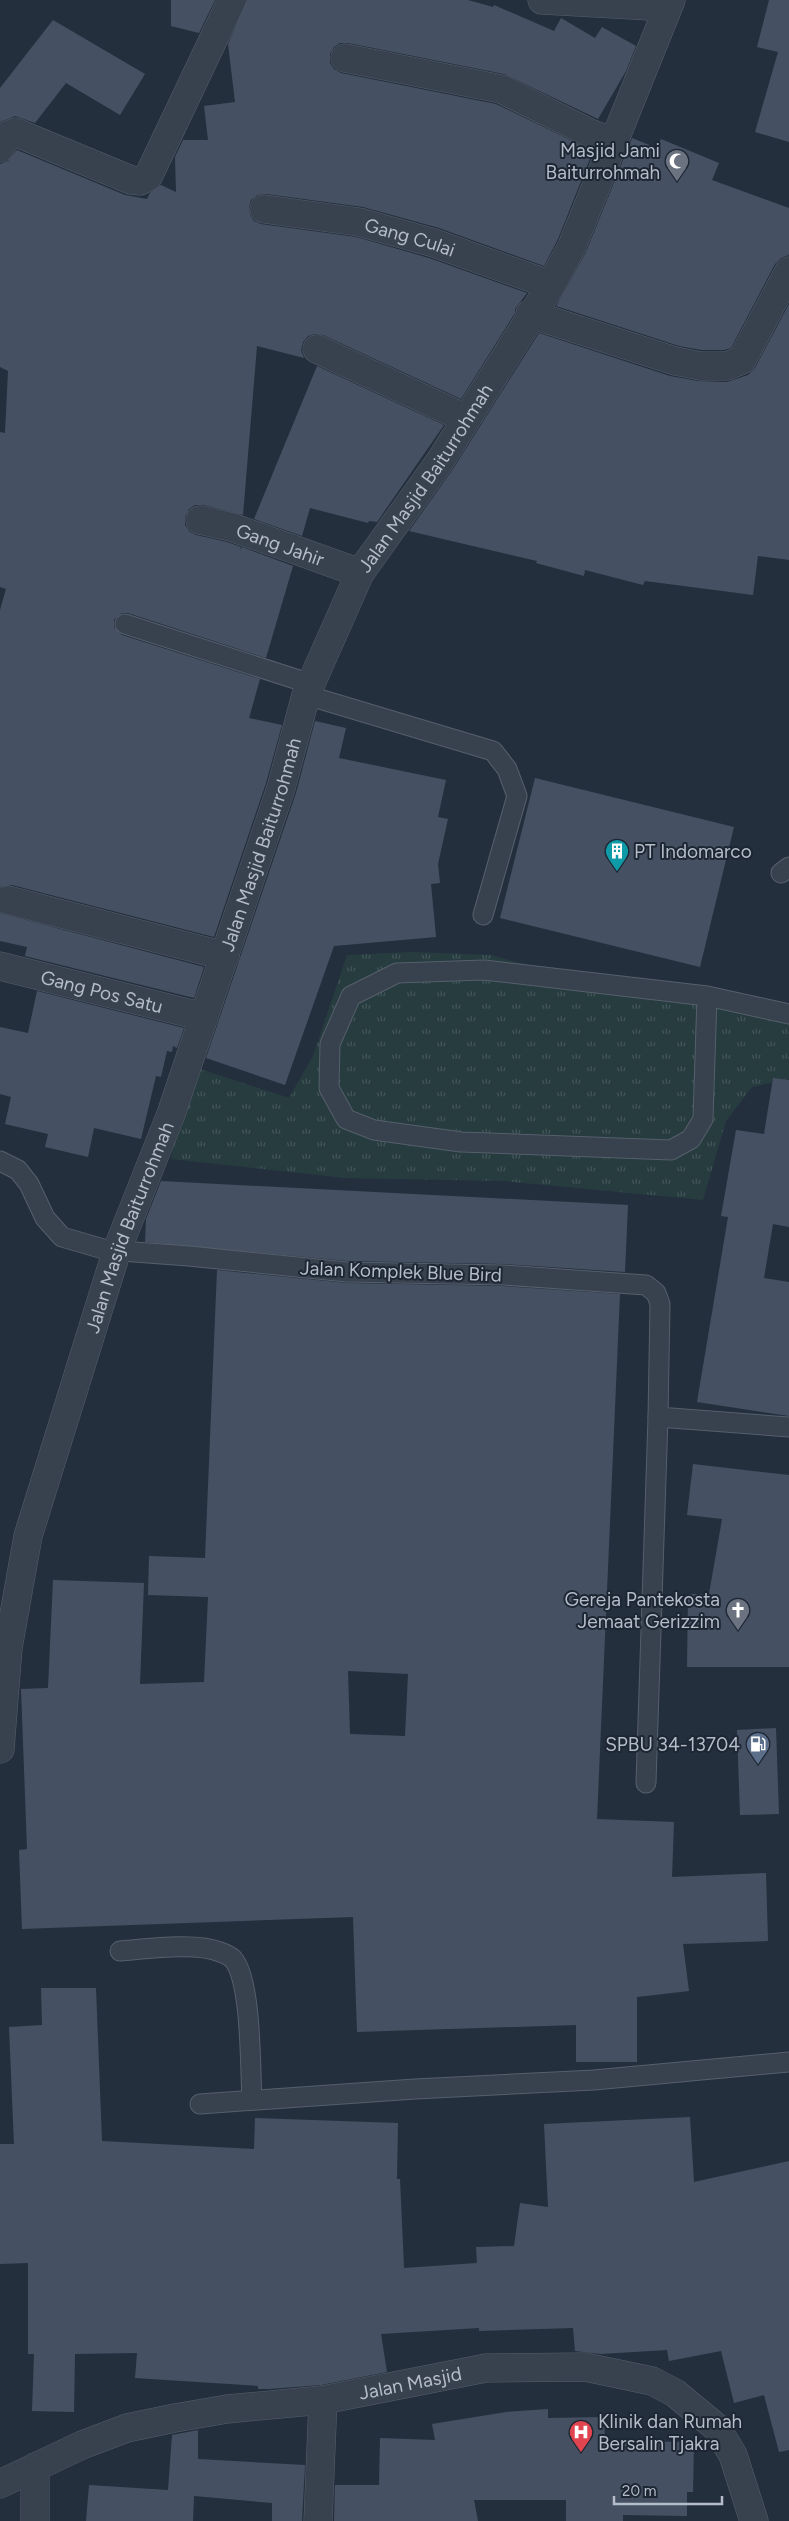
<svg xmlns="http://www.w3.org/2000/svg" width="789" height="2521" viewBox="0 0 789 2521" font-family="Figtree,sans-serif">
<defs>
<pattern id="grass-tufts" width="24" height="20" patternUnits="userSpaceOnUse" patternTransform="scale(1.25)"><rect width="24" height="20" fill="#263c3f"/><path d="M3 7l-1-3M5 7V3M7 7l1-3M15 17l-1-3M17 17v-4M19 17l1-3" fill="none" stroke="#435659"/></pattern>
</defs>
<rect width="100%" height="100%" fill="#242f3e"/>
<path fill="url(#grass-tufts)" d="M412,952L491,955L611,988L789,1004V1079L752,1087L726,1121L703,1200L504,1181L345,1178L171,1159L188,1065L289,1098L313,1056L347,955Z"/>
<g fill="#455162" fill-rule="evenodd">
<path d="M171,0H215L199,33L171,26Z"/>
<path d="M247,0H468L493,7L494,5L554,31L561,18L595,38L602,27L636,46L626,71L598,119L504,74L348,43H340L334,47L330,54V63L334,69L341,73L496,104L593,151L558,239L544,266L439,228L363,207L266,194L258,195L251,200L249,207L250,215L254,221L261,224L356,237L429,258L527,293L515,309V313L461,399L323,335L315,334L308,336L303,342L301,350L304,358L257,346L243,515L203,505H195L189,509L185,517V525L190,532L196,535L227,542L241,547L240,551L242,547L293,566L266,658L128,613H122L114,620V627L122,635L260,679L249,718L282,725L266,783L214,937L12,885L0,887V610L6,589L0,587V432L5,433L8,371L0,367V164L8,161L17,150L125,195L147,199L150,193L161,185L176,192L175,157L183,140H208L204,106L235,102L228,44Z"/>
<path d="M769,0H789V142L755,132L778,52L757,47Z"/>
<path d="M53,20L145,74L120,115L66,83L35,123L15,116L0,122V88Z"/>
<path d="M632,138L657,148L661,139L719,163L712,180L789,208V255L781,258L775,264L731,348L724,350H702L679,346L556,306L586,252Z"/>
<path d="M789,304V560L758,556L753,595L645,581L643,585L585,570L584,576L536,563L537,561L409,531L453,469L539,333L670,376L698,381L727,382L748,375L755,368Z"/>
<path d="M317,366L444,425L377,522L369,521L368,523L310,508L302,536L254,519Z"/>
<path d="M315,721L346,728L339,758L446,780L438,817L448,819L438,864L440,883L431,884L436,937L334,946L285,1085L206,1058L296,793Z"/>
<path d="M535,778L734,827L700,967L500,918Z"/>
<path d="M0,913L204,967L194,998L25,956L27,947L0,941Z"/>
<path d="M37,991L184,1028L177,1048L173,1046L172,1052L167,1051L161,1077L156,1076L141,1139L94,1128L88,1157L45,1147L48,1134L5,1124L11,1097L0,1094V1027L28,1033Z"/>
<path d="M773,1078L789,1080V1227L773,1224L764,1278L789,1282V1416L697,1402L728,1217L721,1216L736,1130L764,1134Z"/>
<path d="M161,1181L628,1205L625,1272L503,1264L348,1261L145,1242L146,1219Z"/>
<path d="M217,1270L347,1283L502,1286L620,1294L597,1819L674,1822L672,1877L766,1873L768,1941L683,1944L689,1991L637,1997V2062H576V2025L357,2032L353,1917L22,1929L19,1850L27,1849L21,1689L48,1688L53,1580L144,1583L140,1684L204,1682L208,1597L148,1595L149,1556L205,1558ZM348,1671L408,1674L405,1736L350,1734Z"/>
<path d="M693,1464L789,1475V1667H687L688,1594H709L722,1519L687,1515Z"/>
<path d="M776,1728L779,1814L740,1815L737,1730Z"/>
<path d="M41,1988H96L102,2141L254,2149L255,2118L398,2123L397,2179H400L404,2268L477,2263L476,2247L514,2246L520,2203L548,2207L544,2124L690,2117L694,2182L789,2161V2450L779,2452L764,2395L734,2403L721,2351L669,2361L667,2350L601,2354L575,2351L573,2328L479,2331V2328L381,2334L387,2372L321,2385L269,2389H258V2386L135,2378L137,2353L75,2354L74,2412L32,2411L34,2354H28V2263L0,2264V2144H14L9,2027L42,2025Z"/>
<path d="M548,2409V2418L604,2417L605,2441L694,2442L693,2492H687V2516L623,2515V2521H566V2500H474L478,2521H334L335,2485H379L380,2438L435,2440L432,2424L506,2412Z"/>
<path d="M198,2430V2459L305,2465L302,2521H272V2503L194,2496L193,2521H86L89,2485L168,2490L172,2435Z"/>
</g>
<g fill="none" stroke-linecap="round" stroke-linejoin="round">
<g stroke="#565f6c" stroke-width="21">
<g id="lane">
<path d="M125,624L311,684"/>
<path d="M306,695L493,751L507,769L517,796L483,915"/>
<path d="M781,873L789,867"/>
<path d="M707,996L703,1119L691,1139L671,1150L461,1142L374,1130L346,1119L329,1088L330,1044L351,996L397,973L484,970L707,996L789,1014"/>
<path d="M0,1161L18,1170L29,1184L45,1218L62,1237L107,1250L189,1256L347,1272L503,1275L646,1285L656,1293L660,1304L658,1417L789,1427"/>
<path d="M646,1783L658,1417"/>
<path d="M120,1951C146,1949 196,1942 220,1952C223,1953 230,1956 233,1959C252,1981 250,2069 252,2100"/>
<path d="M200,2104L415,2089L594,2080L789,2062"/>
</g>
</g>
<g stroke="#565f6c" stroke-width="29">
<g id="street">
<path d="M542,0L667,7"/>
<path d="M345,58L501,89L592,134L614,142"/>
<path d="M0,148L8,135L15,132L131,180L140,181L148,177L232,0"/>
<path id="s1" d="M264,209L359,222L434,243L551,285"/>
<path d="M530,314L675,361L701,366H727L742,360L789,271"/>
<path d="M317,349L465,418"/>
<path id="s2" d="M200,520L231,527L360,573"/>
<path d="M8,900L225,956"/>
<path id="s3" d="M0,966L204,1017"/>
<path id="s4" d="M0,1749L8,1648L28,1536L117,1250L171,1114L281,788L306,695L360,573L440,461L551,285L572,246L671,0"/>
<path id="s5" d="M0,2484L82,2445L127,2428L175,2418L227,2409L323,2400L486,2368L585,2367L652,2381L675,2393L716,2427L733,2455L754,2521"/>
<path d="M35,2521V2467"/>
<path d="M318,2521L323,2400"/>
</g>
</g>
<use href="#lane" stroke="#38414e" stroke-width="19"/>
<use href="#street" stroke="#38414e" stroke-width="28"/>
</g>
<defs>
<g id="mosque-pin" transform="scale(1.25)"><path d="M0 17L-7.5 6A9.5 9.5 0 1 1 7.5 6Z" fill="#6b7280" stroke="#1d2633"/><path d="M3.5-4.9A6 6 0 1 0 3.5 4.9A5 5 0 1 1 3.5-4.9Z" fill="#fff"/></g>
<g id="building-pin" transform="scale(1.25)"><path d="M0 17L-7.5 6A9.5 9.5 0 1 1 7.5 6Z" fill="#0f9aa8" stroke="#1d2633"/><path d="M-4-6H4V6H1V3H-1V6H-4ZM-2.5-4.3h1.7v1.8h-1.7ZM.8-4.3h1.7v1.8H.8ZM-2.5-1h1.7V.8h-1.7ZM.8-1h1.7V.8H.8Z" fill="#fff"/></g>
<g id="church-pin" transform="scale(1.25)"><path d="M0 17L-7.5 6A9.5 9.5 0 1 1 7.5 6Z" fill="#6b7280" stroke="#1d2633"/><path d="M-1.2-6h2.4v3.5h3.3v2.4h-3.3V6h-2.4V-.1h-3.3v-2.4h3.3Z" fill="#fff"/></g>
<g id="fuel-pin" transform="scale(1.25)"><path d="M0 17L-7.5 6A9.5 9.5 0 1 1 7.5 6Z" fill="#5c6f8a" stroke="#1d2633"/><path d="M-5.5-6h7V0h2V4h1.3V-2.5L3-4.5l.8-.8L6-3V5H2.5V1h-1V6h-7ZM-4.2-4.7v3.2H.2V-4.7Z" fill="#fff"/></g>
<g id="hospital-pin" transform="scale(1.25)"><path d="M0 17L-7.5 6A9.5 9.5 0 1 1 7.5 6Z" fill="#e0444e" stroke="#1d2633"/><path d="M-5-5h3v3.5h4V-5h3V5h-3V1.5h-4V5h-3Z" fill="#fff"/></g>
</defs>
<g fill-rule="evenodd">
<use href="#mosque-pin" x="677" y="161"/>
<use href="#building-pin" x="617" y="851"/>
<use href="#church-pin" x="738" y="1610"/>
<use href="#fuel-pin" x="758" y="1744"/>
<use href="#hospital-pin" x="581" y="2432"/>
</g>
<g text-anchor="middle" stroke-width="4" stroke-linejoin="round" paint-order="stroke">
<g font-size="19" fill="#b4bcc9" stroke="#1d2633" text-anchor="end">
<text x="660" y="157">Masjid Jami<tspan x="660" dy="22">Baiturrohmah</tspan></text>
<text x="634" y="858" text-anchor="start">PT Indomarco</text>
<text x="720" y="1606">Gereja Pantekosta<tspan x="720" dy="22">Jemaat Gerizzim</tspan></text>
<text x="740" y="1751">SPBU 34-13704</text>
<text x="598" y="2428" text-anchor="start">Klinik dan Rumah<tspan x="598" dy="22">Bersalin Tjakra</tspan></text>
</g>
<g font-size="19" fill="#b4bcc9" stroke="#1d2633">
<text dy="7" stroke="none"><textPath href="#s1" startOffset="149">Gang Culai</textPath></text>
<text dy="7" stroke="none"><textPath href="#s4" startOffset="1350">Jalan Masjid Baiturrohmah</textPath></text>
<text dy="7" stroke="none"><textPath href="#s2" startOffset="84">Gang Jahir</textPath></text>
<text dy="7" stroke="none"><textPath href="#s4" startOffset="945">Jalan Masjid Baiturrohmah</textPath></text>
<text dy="7" stroke="none"><textPath href="#s3" startOffset="105">Gang Pos Satu</textPath></text>
<text dy="7" stroke="none"><textPath href="#s4" startOffset="540">Jalan Masjid Baiturrohmah</textPath></text>
<text transform="translate(401 1271) rotate(2)" y="7">Jalan Komplek Blue Bird</text>
<text dy="7" stroke="none"><textPath href="#s5" startOffset="426">Jalan Masjid</textPath></text>
</g>
</g>
<path d="M614 2496v8h108v-8" fill="none" stroke="#b4bcc9" stroke-width="2.5"/>
<text x="622" y="2496" font-size="15" fill="#b4bcc9" stroke="#1d2633" stroke-width="4" paint-order="stroke">20 m</text>
</svg>
